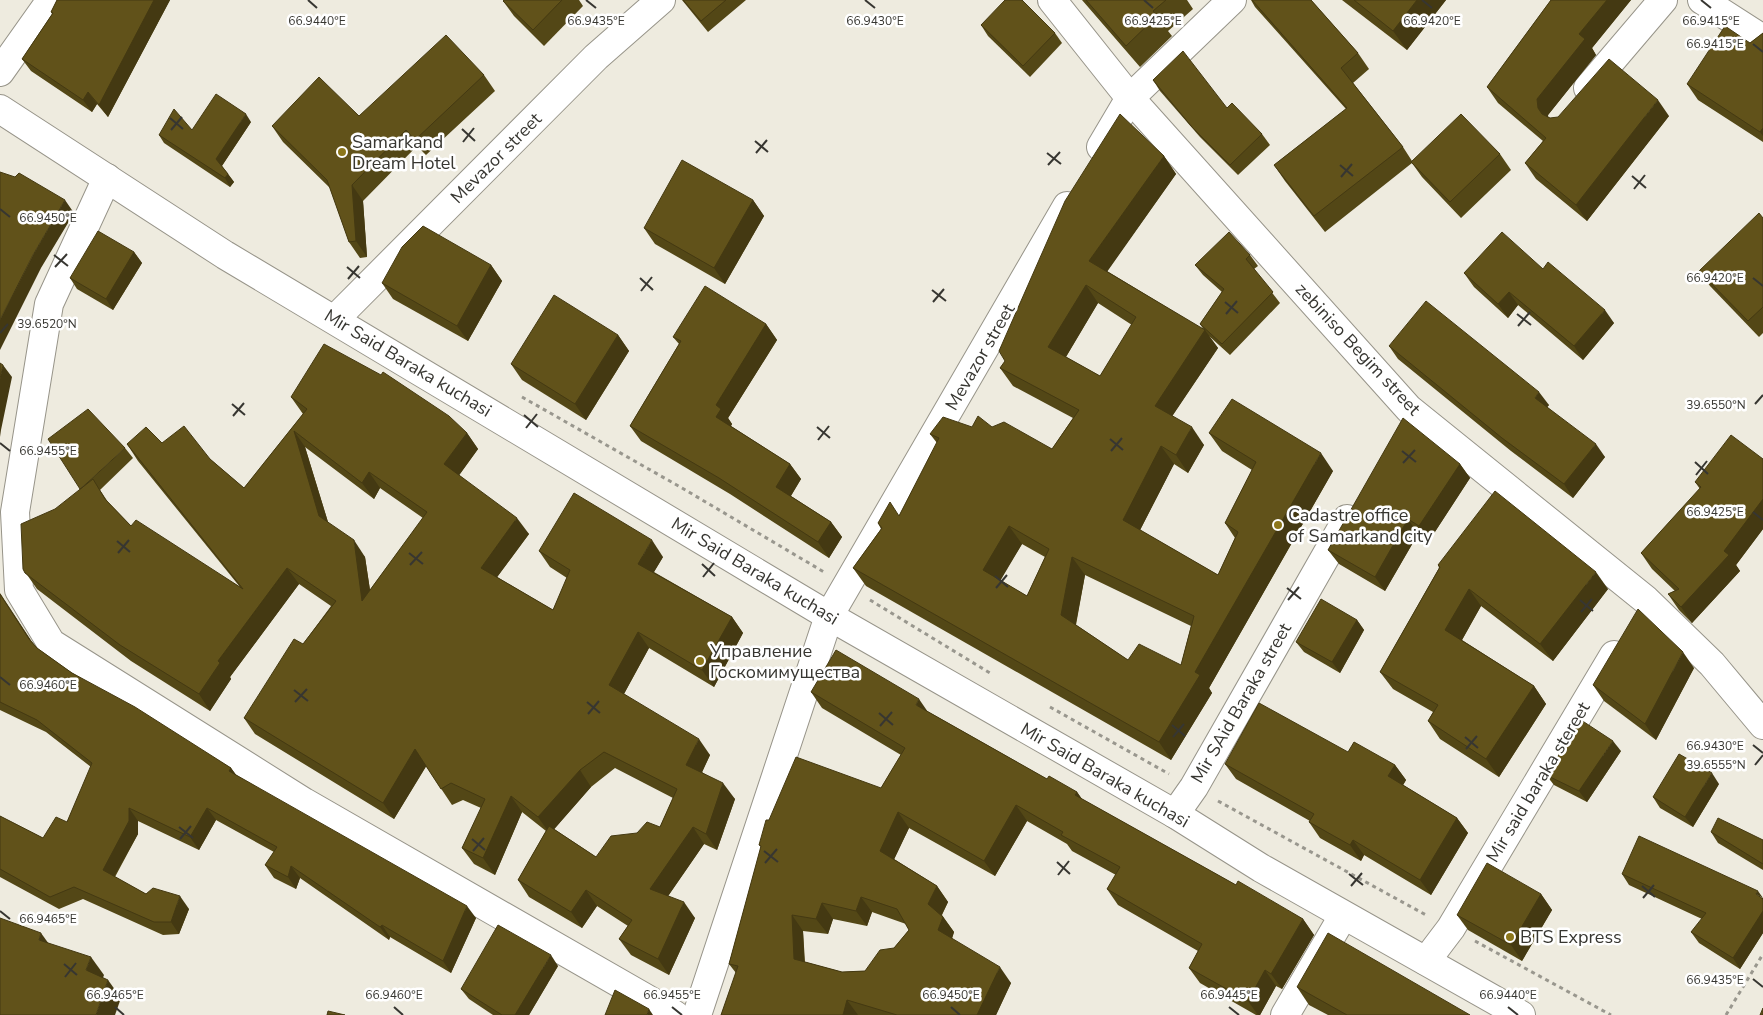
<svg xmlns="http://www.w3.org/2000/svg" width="1763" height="1015" viewBox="0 0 1763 1015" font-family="'Nunito Sans',sans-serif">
<rect width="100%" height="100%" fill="#eeebdf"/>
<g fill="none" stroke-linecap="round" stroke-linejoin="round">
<g stroke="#979489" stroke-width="30">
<g id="minor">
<path d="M1052,0L1130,98L1409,409L1646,600L1712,664L1763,725"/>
<path d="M1702,0L1763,39"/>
<path d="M0,72L51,0"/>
<path d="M1588,88L1663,0"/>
<path d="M0,109L225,255L829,616L1175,814L1261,868L1521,1015"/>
<path d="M1101,147L1130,98L1232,0"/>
<path d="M107,178L49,304L15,512L19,590L51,643L304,802L675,1015"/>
<path d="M335,319L596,57L661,0"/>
<path d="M1175,814L1194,787L1347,519"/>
<path d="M1426,961L1451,928L1614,655"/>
<path d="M697,1015L829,616L1067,206"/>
<path d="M1285,1015L1343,916"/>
</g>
</g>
<g stroke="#99978e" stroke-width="3" stroke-dasharray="4 4" stroke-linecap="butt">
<path d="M522,397L682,488L824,572"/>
<path d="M870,600L990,673"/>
<path d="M1050,707L1169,774"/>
<path d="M1218,801L1426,915"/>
<path d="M1475,941L1611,1015"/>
<path d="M1726,1015L1763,954"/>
</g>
<use href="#minor" stroke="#fff" stroke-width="28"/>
</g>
<g fill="#534716" fill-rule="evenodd">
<path d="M57,0H170L108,117L97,104L92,112L31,71L22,59L52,14L51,12Z"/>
<path d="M504,0H579L583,6L544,46L514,16L503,1Z"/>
<path d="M682,0H746L708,32Z"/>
<path d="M1082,0H1187L1193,9L1168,31L1172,36L1140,67Z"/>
<path d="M1251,0H1311L1358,53L1369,69L1353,83L1403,147L1412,161L1500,154L1511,170L1461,218L1422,177L1412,163L1325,232L1285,181L1274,165L1346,109L1255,7Z"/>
<path d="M1342,0H1446L1407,50Z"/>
<path d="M1551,0H1631L1592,48L1596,55L1548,115V117L1550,118L1669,116L1587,221L1536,179L1525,163L1543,141L1498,103L1487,87Z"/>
<path d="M981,25L1055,33L1062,43L1030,77L988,36Z"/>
<path d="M1763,33V142L1698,100L1687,84L1750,43Z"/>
<path d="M484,75L495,91L426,155L417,146L363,201L367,257L360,258L349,242L330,188L283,142L272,126L359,116Z"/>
<path d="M1153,80L1227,108L1262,134L1270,145L1238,175L1200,137L1160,91Z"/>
<path d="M251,122L222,166L234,182L230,187L164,143L159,135Z"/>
<path d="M1164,156L1176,174L1107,271L1204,330L1200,324L1222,292L1203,275L1195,265L1250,255L1258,266L1254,269L1280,303L1230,355L1209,336L1218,348L1172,416L1204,445L1188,473L1174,464L1140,530L1218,575L1235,538L1225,523L1252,470L1222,451L1209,433L1333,471L1209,688L1212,693L1171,760L866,586L853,568L881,529L878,523L899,516L937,443L930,434L972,427H992L1052,449L1073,418L1013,386L1000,368ZM1098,303L1132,325L1100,376L1066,357ZM1022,544L1045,557L1027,596L1000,580ZM1085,575L1191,626L1181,665L1128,660L1076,625Z"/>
<path d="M753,200L764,216L725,284L655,244L644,228Z"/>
<path d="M1763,218V333L1759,337L1710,286L1699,271Z"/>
<path d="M134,252L142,263L113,310L77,289L70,278Z"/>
<path d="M491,265L502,281L468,341L393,299L382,283Z"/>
<path d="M1543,269L1614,323L1583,360L1518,305L1508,318L1474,287L1464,273Z"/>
<path d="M766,324L777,340L728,418L732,424L731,426L790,464L801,479L791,496L831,522L842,537L829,558L730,494L641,441L630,426L679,344L673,337Z"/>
<path d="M618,335L629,351L586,420L522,380L511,364Z"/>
<path d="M1389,346L1549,405L1547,407L1605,457L1573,498L1511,451L1398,359Z"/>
<path d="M291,397L467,433L478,449L459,475L529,534L497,577L553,610L567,578L550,567L539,551L663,557L654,572L732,617L743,633L714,687L649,648L624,694L710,755L702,772L735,799L717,850L704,844L668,896L695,918L669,975L631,955L619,939L628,926L597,906L582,928L529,897L518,880L546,831L522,812L495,875L474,864L462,848L481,808L463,800L452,805L426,766L394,819L255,734L244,718L303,644L331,606L299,584L230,677L231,679L210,711L131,661L37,589L23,569L80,489L125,448L133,458L100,490L108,502L131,526L240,587L138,461L127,444L162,443L210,459L244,488L303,414ZM305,447L374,499L380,488L423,518L370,590L365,557L328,522ZM615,768L673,798L660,827L637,833L596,857L554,829L591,787Z"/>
<path d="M1763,459V529L1736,565L1740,571L1692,623L1679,610L1668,594L1675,591L1652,569L1641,553L1700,489L1695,482Z"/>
<path d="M1460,464L1470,478L1429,541L1418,534L1385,591L1339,564L1328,550Z"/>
<path d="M1438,565L1608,589L1553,661L1481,606L1462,640L1534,686L1546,704L1499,777L1440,739L1428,721L1433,712L1393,689L1380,672L1439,568Z"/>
<path d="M0,593L31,641L37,648L72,673L231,768L236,775L476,918L451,973L390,937L389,940L300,878L296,889L274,878L265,865L274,852L216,820L199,850L138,821V834L115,877L146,894L189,909L179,934L163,935L83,899L59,909L0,877V816L43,838L67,822L91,767L46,732L0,710Z"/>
<path d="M1357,620L1364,630L1340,673L1304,652L1296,642Z"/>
<path d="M1694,668L1656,740L1604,701L1593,685Z"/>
<path d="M811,692L927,711L1047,779L1077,792L1082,799L1236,885L1303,919L1314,935L1282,989L1276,986L1260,1015H1256L1200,983L1189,968L1198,951L1118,905L1107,889L1116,875L1072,851L1067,844L1027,821L995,876L909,828L894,859L937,886L948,902L942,915L954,932L952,939L1011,983L996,1015H721L736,973L729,964L761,847L759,845L769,820L881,788L901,755L822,708ZM872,912L906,924L909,930L894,948L865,971L842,972L805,962L803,931L828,934L833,919L867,926Z"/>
<path d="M1621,751L1587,802L1554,785L1546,775Z"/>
<path d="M1348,752L1395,765L1406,780L1403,785L1457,818L1468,833L1431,895L1364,855L1361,861L1320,838L1309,822L1310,821L1236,779L1225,764Z"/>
<path d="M1719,784L1693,827L1660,808L1653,797Z"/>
<path d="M1711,832L1763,840V870L1718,843Z"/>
<path d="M1622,874L1763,898V933L1740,969L1699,943L1691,932L1702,919L1629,885Z"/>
<path d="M1541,894L1552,910L1522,961L1468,930L1457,915Z"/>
<path d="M558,966L529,1015H493L469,999L461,989Z"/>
<path d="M1297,987L1470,1015H1328L1309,1005Z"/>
</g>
<g fill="#443912">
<path d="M154,0H170L108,117L99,105Z"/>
<path d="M1417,0H1446L1407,50L1393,31Z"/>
<path d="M1607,0H1631L1592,48L1596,55L1548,115L1549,124L1538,108L1537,99L1579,34Z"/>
<path d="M88,92L97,104L92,112L83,100Z"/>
<path d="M1658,100L1669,116L1587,221L1576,205Z"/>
<path d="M246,114L251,122L221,167L216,159Z"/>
<path d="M1763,128V136L1760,132Z"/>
<path d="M1164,156L1176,174L1102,279L1089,261Z"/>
<path d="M228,174L234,182L230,187L225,178Z"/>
<path d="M352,185L363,201L367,257L356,241Z"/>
<path d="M65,200L74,213L41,268L0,350V320L33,255Z"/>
<path d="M753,200L764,216L725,284L714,268Z"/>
<path d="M134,252L142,263L113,310L106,299Z"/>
<path d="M491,265L502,281L468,341L457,326Z"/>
<path d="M1086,285L1098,303L1061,365L1048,347Z"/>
<path d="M1509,292L1518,305L1508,318L1498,304Z"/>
<path d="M1605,310L1614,323L1583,360L1574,346Z"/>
<path d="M766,324L777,340L728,418L732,424L727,433L716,417V405Z"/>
<path d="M1205,330L1218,348L1167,424L1155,406Z"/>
<path d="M618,335L629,351L586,420L575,404Z"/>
<path d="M3,365L12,377L1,430L0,437V379Z"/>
<path d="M1539,392L1549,405L1544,411L1535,398Z"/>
<path d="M1192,427L1204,445L1188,473L1176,455Z"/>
<path d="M294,431L305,447L331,532L319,516Z"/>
<path d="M467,433L478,449L455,481L444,464Z"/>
<path d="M1596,444L1605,457L1573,498L1564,484Z"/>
<path d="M1161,446L1174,464L1136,538L1123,520Z"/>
<path d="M1321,453L1333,471L1209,688L1212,693L1171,760L1159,742L1195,672Z"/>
<path d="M790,464L801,479L787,502L776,487Z"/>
<path d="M1460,464L1470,478L1429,541L1419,526Z"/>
<path d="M369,472L380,488L374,499L362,483Z"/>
<path d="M1763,499V529L1736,565L1740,571L1692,623L1681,607Z"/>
<path d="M517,518L529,534L492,584L481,568Z"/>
<path d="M1408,519L1418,534L1385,591L1375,577Z"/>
<path d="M831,522L842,537L829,558L818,542Z"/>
<path d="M1009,526L1022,544L996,588L983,570Z"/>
<path d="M354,540L365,557L374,617L362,601Z"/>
<path d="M652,540L663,557L649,580L638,564Z"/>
<path d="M1072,557L1085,575L1074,633L1061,615Z"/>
<path d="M287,568L299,584L230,677L231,679L210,711L199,694L218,661Z"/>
<path d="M1596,572L1608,589L1553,661L1540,644Z"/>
<path d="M1469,589L1481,606L1458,647L1445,630Z"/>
<path d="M0,593L38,651L29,639Z"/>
<path d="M732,617L743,633L714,687L702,670Z"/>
<path d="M1357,620L1364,630L1340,673L1332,662Z"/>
<path d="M638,632L649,648L620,701L609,685Z"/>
<path d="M1683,652L1694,668L1656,740L1645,724Z"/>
<path d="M1534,686L1546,704L1499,777L1486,759Z"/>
<path d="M919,699L930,715L916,705Z"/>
<path d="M699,739L710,755L698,781L686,765Z"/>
<path d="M1613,741L1621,751L1587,802L1579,791Z"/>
<path d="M415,749L427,765L394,819L383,803Z"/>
<path d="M1395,765L1406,780L1399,792L1388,776Z"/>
<path d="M231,768L240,780L229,771Z"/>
<path d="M580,770L591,787L550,834L538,817Z"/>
<path d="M1712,773L1719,784L1693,827L1685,817Z"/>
<path d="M723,783L735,799L717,850L706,834Z"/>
<path d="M1077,792L1088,808L1075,795Z"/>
<path d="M511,796L522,812L495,875L483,858Z"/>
<path d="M1016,805L1027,821L995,876L984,861Z"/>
<path d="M129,808L138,821V834L111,882L103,870Z"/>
<path d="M207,808L216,820L199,850L190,837Z"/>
<path d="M898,812L909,828L891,866L880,851Z"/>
<path d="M1457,818L1468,833L1431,895L1420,880Z"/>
<path d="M693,827L704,844L662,905L650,889Z"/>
<path d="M1353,840L1364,855L1361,861L1350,845Z"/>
<path d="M291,866L300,878L296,889L288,877Z"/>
<path d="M937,886L948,902L939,920L928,904Z"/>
<path d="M586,890L597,906L582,928L571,912Z"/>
<path d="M1758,891L1763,898L1756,894Z"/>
<path d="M1541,894L1552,910L1522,961L1511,945Z"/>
<path d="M180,896L189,909L179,934L171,922Z"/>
<path d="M861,897L872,912L867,926L856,911Z"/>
<path d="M684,902L695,918L669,975L658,959Z"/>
<path d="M822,903L833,919L828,934L816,919Z"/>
<path d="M467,906L476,918L451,973L443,961Z"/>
<path d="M1763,911V933L1740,969L1733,958Z"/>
<path d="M792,915L803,931L805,975L794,959Z"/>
<path d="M943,917L954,932L949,946L938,930Z"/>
<path d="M1303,919L1314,935L1282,989L1271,974Z"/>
<path d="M382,925L390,937L389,940L380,927Z"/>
<path d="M41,933L54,951L39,940Z"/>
<path d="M551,955L558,966L529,1015H515Z"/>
<path d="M91,957L104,975L99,988L86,970Z"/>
<path d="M1000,967L1011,983L996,1015H977Z"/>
<path d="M1265,970L1276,986L1260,1015H1258L1248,1001Z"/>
<path d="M108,980L121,998L115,1015H96Z"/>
<path d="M847,1000L858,1015H843Z"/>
<path d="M649,1009L653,1015H647Z"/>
</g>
<g fill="#61521a" stroke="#443912" fill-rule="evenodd">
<path d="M57,0H154L99,105L88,92L83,100L22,59L53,13L51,12Z"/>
<path d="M504,0H562L533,30L503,1Z"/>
<path d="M683,0H726L701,21Z"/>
<path d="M1005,0H1022L1055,33L1023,66L981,25Z"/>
<path d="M1086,0H1166L1153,11L1157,16L1126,46Z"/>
<path d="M1252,0H1311L1358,53L1341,68L1403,147L1314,216L1274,165L1347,108Z"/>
<path d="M1354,0H1417L1393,31Z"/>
<path d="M1551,0H1607L1579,34L1585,39L1537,99L1538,108L1542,114L1550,118L1558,117L1609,59L1658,100L1576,205L1525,163L1546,138L1487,87Z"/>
<path d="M1725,26L1750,43L1763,33V128L1760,132L1687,84Z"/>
<path d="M446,35L484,75L415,140L406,130L352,185L356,241L349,242L327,180L272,126L319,77L359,116Z"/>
<path d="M1183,51L1227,108L1232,103L1262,134L1230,165L1192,127L1153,80Z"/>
<path d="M216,94L246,114L216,159L228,174L225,178L159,135L174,109L192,130Z"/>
<path d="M1120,114L1164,156L1089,261L1205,330L1155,406L1192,427L1176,455L1161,446L1123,520L1218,575L1238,532L1225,523L1256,462L1209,433L1232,399L1321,453L1195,672L1200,675L1159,742L853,568L882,528L878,523L890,502L899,516L939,438L930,434L943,417L972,427L978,416L992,427L1004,422L1052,449L1079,410L1000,368L1005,361L999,351L1065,201ZM1086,285L1136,317L1100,376L1048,347ZM1009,526L1049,549L1027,596L983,570ZM1072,557L1194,616L1181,665L1139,644L1128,660L1061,615Z"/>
<path d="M1461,114L1500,154L1450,202L1411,162Z"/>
<path d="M682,160L753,200L714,268L644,228Z"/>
<path d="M0,172L15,177L19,173L65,200L33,255L0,320Z"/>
<path d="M1759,213L1763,218V307L1748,321L1699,271Z"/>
<path d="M423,226L491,265L457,326L382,283L402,247Z"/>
<path d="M98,231L134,252L106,299L70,278Z"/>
<path d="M1229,232L1250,255L1246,259L1273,292L1222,344L1200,324L1224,289L1195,265Z"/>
<path d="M1502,232L1543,269L1548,262L1605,310L1574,346L1509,292L1498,304L1464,273Z"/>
<path d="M705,286L766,324L716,405L721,409L716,417L790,464L776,487L831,522L818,542L719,478L630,426L681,341L673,337Z"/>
<path d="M554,295L618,335L575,404L511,364Z"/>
<path d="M1426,301L1539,392L1535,398L1596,444L1564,484L1502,438L1389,346Z"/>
<path d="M324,344L381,375L383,372L449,416L467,433L444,464L517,518L481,568L553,610L570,570L539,551L574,493L652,540L638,564L732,617L702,670L638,632L609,685L699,739L686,765L723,783L706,834L693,827L650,889L684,902L658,959L619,939L632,920L586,890L571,912L518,880L549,826L596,857L611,836L637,833L647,822L660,827L677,789L604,752L580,770L538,817L511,796L483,858L462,848L485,799L451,783L441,789L415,749L383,803L244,718L294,639L303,644L336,601L287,568L218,661L220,663L199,694L120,645L25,573L23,569L21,524L55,509L93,479L105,499L131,526L136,520L243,589L127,444L146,427L162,443L184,426L210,459L244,488L307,409L291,397ZM294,431L362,483L369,472L427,512L362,601L354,540L319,516Z"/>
<path d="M0,363L3,365L0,379Z"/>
<path d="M88,409L125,448L87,483L80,489L48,439Z"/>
<path d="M1403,418L1460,464L1419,526L1408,519L1375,577L1328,550Z"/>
<path d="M1731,435L1763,459V499L1724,551L1729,555L1681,607L1668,594L1679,589L1641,553L1701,487L1695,482Z"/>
<path d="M1495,491L1596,572L1540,644L1469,589L1445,630L1534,686L1486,759L1428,721L1438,705L1380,672L1440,567L1438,565Z"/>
<path d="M0,594L29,639L37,648L72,673L135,707L231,768L229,771L467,906L443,961L382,925L380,927L291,866L288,877L265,865L277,847L207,808L190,837L129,808V821L103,870L146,894L153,888L180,896L171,922H154L74,887L50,897L0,869V816L43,838L56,817L67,822L92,763L37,720L0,702Z"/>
<path d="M1321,599L1357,620L1332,662L1296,642Z"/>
<path d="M1638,609L1683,652L1645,724L1593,685Z"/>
<path d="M836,650L919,699L916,705L1047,779L1049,776L1077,792L1075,795L1236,885L1238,881L1303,919L1271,974L1265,970L1248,1001L1189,968L1202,944L1107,889L1120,867L1061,835L1063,832L1016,805L984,861L898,812L880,851L937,886L928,904L943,917L938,930L1000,967L977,1015H897L847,1000L843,1015H721L738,966L729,964L761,846L759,845L766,820H769L796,757L881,788L905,748L811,692ZM861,897L897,909L909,930L894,948L880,950L865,971L842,972L794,959L792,915L816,919L822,903L856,911Z"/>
<path d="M1259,703L1348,752L1354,742L1395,765L1388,776L1457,818L1420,880L1353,840L1350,845L1309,822L1314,814L1225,764Z"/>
<path d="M1581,720L1613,741L1579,791L1546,775Z"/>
<path d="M1679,754L1712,773L1685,817L1653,797Z"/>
<path d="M1718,818L1763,840V864L1711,832Z"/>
<path d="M1639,836L1758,891L1756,894L1763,899V911L1733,958L1691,932L1706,913L1622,874Z"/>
<path d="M1487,863L1541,894L1511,945L1457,915Z"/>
<path d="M0,918L41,933L39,940L91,957L86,970L108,980L96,1015H0Z"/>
<path d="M498,925L551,955L515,1015H502L461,989Z"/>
<path d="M1328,933L1470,1015H1347L1297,987Z"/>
<path d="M615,990L649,1009L647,1015H605Z"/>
<path d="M1763,1008V1015H1760Z"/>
<path d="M328,1011L345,1015H327Z"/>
</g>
<path fill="none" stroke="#373631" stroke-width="2" d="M308,0L317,8M586,0L596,8M865,0L875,8M1144,0L1153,8M1422,0L1432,8M1701,0L1711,8M1753,44L1763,52M170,118L183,129M462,129L475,141M171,130L182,117M755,141L768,152M463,142L474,128M756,153L767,140M1047,153L1061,164M1048,165L1060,152M1340,165L1353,176M1632,176L1646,188M1341,177L1352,164M1634,189L1645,175M0,209L10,217M54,255L68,266M55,267L67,254M347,267L360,278M640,278L653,290M1753,278L1763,286M348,279L359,266M932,290L946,301M641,291L652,277M933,302L944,289M1225,302L1238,313M1226,314L1237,301M1517,314L1531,325M1518,326L1530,312M0,333L8,324M232,404L245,415M1755,404L1763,395M524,415L538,427M233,416L244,403M817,427L830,438M526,428L537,414M1110,439L1123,450M818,440L829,426M0,443L10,451M1111,451L1122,438M1402,451L1416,462M1695,462L1708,474M1403,463L1415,450M1696,475L1707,461M1753,512L1763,520M117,541L130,552M118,553L129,540M409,553L423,564M702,564L715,576M410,565L422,552M995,576L1008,587M703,577L714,563M996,588L1007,575M1287,588L1301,599M1288,600L1299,587M1580,600L1593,611M1581,612L1592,599M0,677L10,685M294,690L308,701M295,702L307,689M587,702L600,713M879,713L893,725M588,714L599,701M1172,725L1185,736M880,726L892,712M1173,737L1184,724M1465,737L1478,748M1753,745L1763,753M1466,749L1477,736M1755,765L1763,755M179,827L193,838M180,839L191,826M472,839L485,850M473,851L484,838M764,851L778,862M1057,862L1070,874M765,863L777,849M1349,874L1363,885M1058,875L1069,861M1351,886L1362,873M1642,886L1655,897M1643,898L1654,885M0,911L10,919M64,964L77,975M65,977L76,963M1753,979L1763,987M115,1007L124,1015M394,1007L403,1015M672,1007L682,1015M951,1007L960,1015M1229,1007L1239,1015M1508,1007L1518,1015"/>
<g fill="#8c761a" stroke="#fff" stroke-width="2">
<circle cx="342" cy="152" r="5"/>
<circle cx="1278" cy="525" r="5"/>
<circle cx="700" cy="661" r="5"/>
<circle cx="1510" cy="937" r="5"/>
</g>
<g text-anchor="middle" stroke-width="5" stroke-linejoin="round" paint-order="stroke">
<g font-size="18" fill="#373631" stroke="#fff" text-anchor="start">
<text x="352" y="148">Samarkand<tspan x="352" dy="21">Dream Hotel</tspan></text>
<text x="1288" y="521">Cadastre office<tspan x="1288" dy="21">of Samarkand city</tspan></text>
<text x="710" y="657">Управление<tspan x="710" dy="21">Госкомимущества</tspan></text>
<text x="1520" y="943">BTS Express</text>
</g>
<g font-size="18" fill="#373631" stroke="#fff">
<text transform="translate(496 158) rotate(-45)" y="6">Mevazor street</text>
<text transform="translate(1358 349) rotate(47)" y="6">zebiniso Begim street</text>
<text transform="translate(980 357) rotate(-60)" y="6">Mevazor street</text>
<text transform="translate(408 363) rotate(31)" y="6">Mir Said Baraka kuchasi</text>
<text transform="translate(755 571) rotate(31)" y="6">Mir Said Baraka kuchasi</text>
<text transform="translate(1241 703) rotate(-60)" y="6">Mir SAid Baraka street</text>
<text transform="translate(1105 775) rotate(30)" y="6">Mir Said Baraka kuchasi</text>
<text transform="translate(1538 782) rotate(-59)" y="6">Mir said baraka stereet</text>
</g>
</g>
<g font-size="12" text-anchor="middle" fill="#373631" stroke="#fff" stroke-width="5" stroke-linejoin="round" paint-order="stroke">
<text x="1711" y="25">66.9415°E</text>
<text x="317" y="25">66.9440°E</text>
<text x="596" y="25">66.9435°E</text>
<text x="875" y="25">66.9430°E</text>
<text x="1153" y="25">66.9425°E</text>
<text x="1432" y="25">66.9420°E</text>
<text x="1715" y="48">66.9415°E</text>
<text x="48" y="222">66.9450°E</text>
<text x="1715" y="282">66.9420°E</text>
<text x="47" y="328">39.6520°N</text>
<text x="1716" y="409">39.6550°N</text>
<text x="48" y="455">66.9455°E</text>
<text x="1715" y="516">66.9425°E</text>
<text x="48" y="689">66.9460°E</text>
<text x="1715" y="750">66.9430°E</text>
<text x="1716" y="769">39.6555°N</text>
<text x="48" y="923">66.9465°E</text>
<text x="1715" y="984">66.9435°E</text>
<text x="115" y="999">66.9465°E</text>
<text x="394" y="999">66.9460°E</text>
<text x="672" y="999">66.9455°E</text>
<text x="951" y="999">66.9450°E</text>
<text x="1229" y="999">66.9445°E</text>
<text x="1508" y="999">66.9440°E</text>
</g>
</svg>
